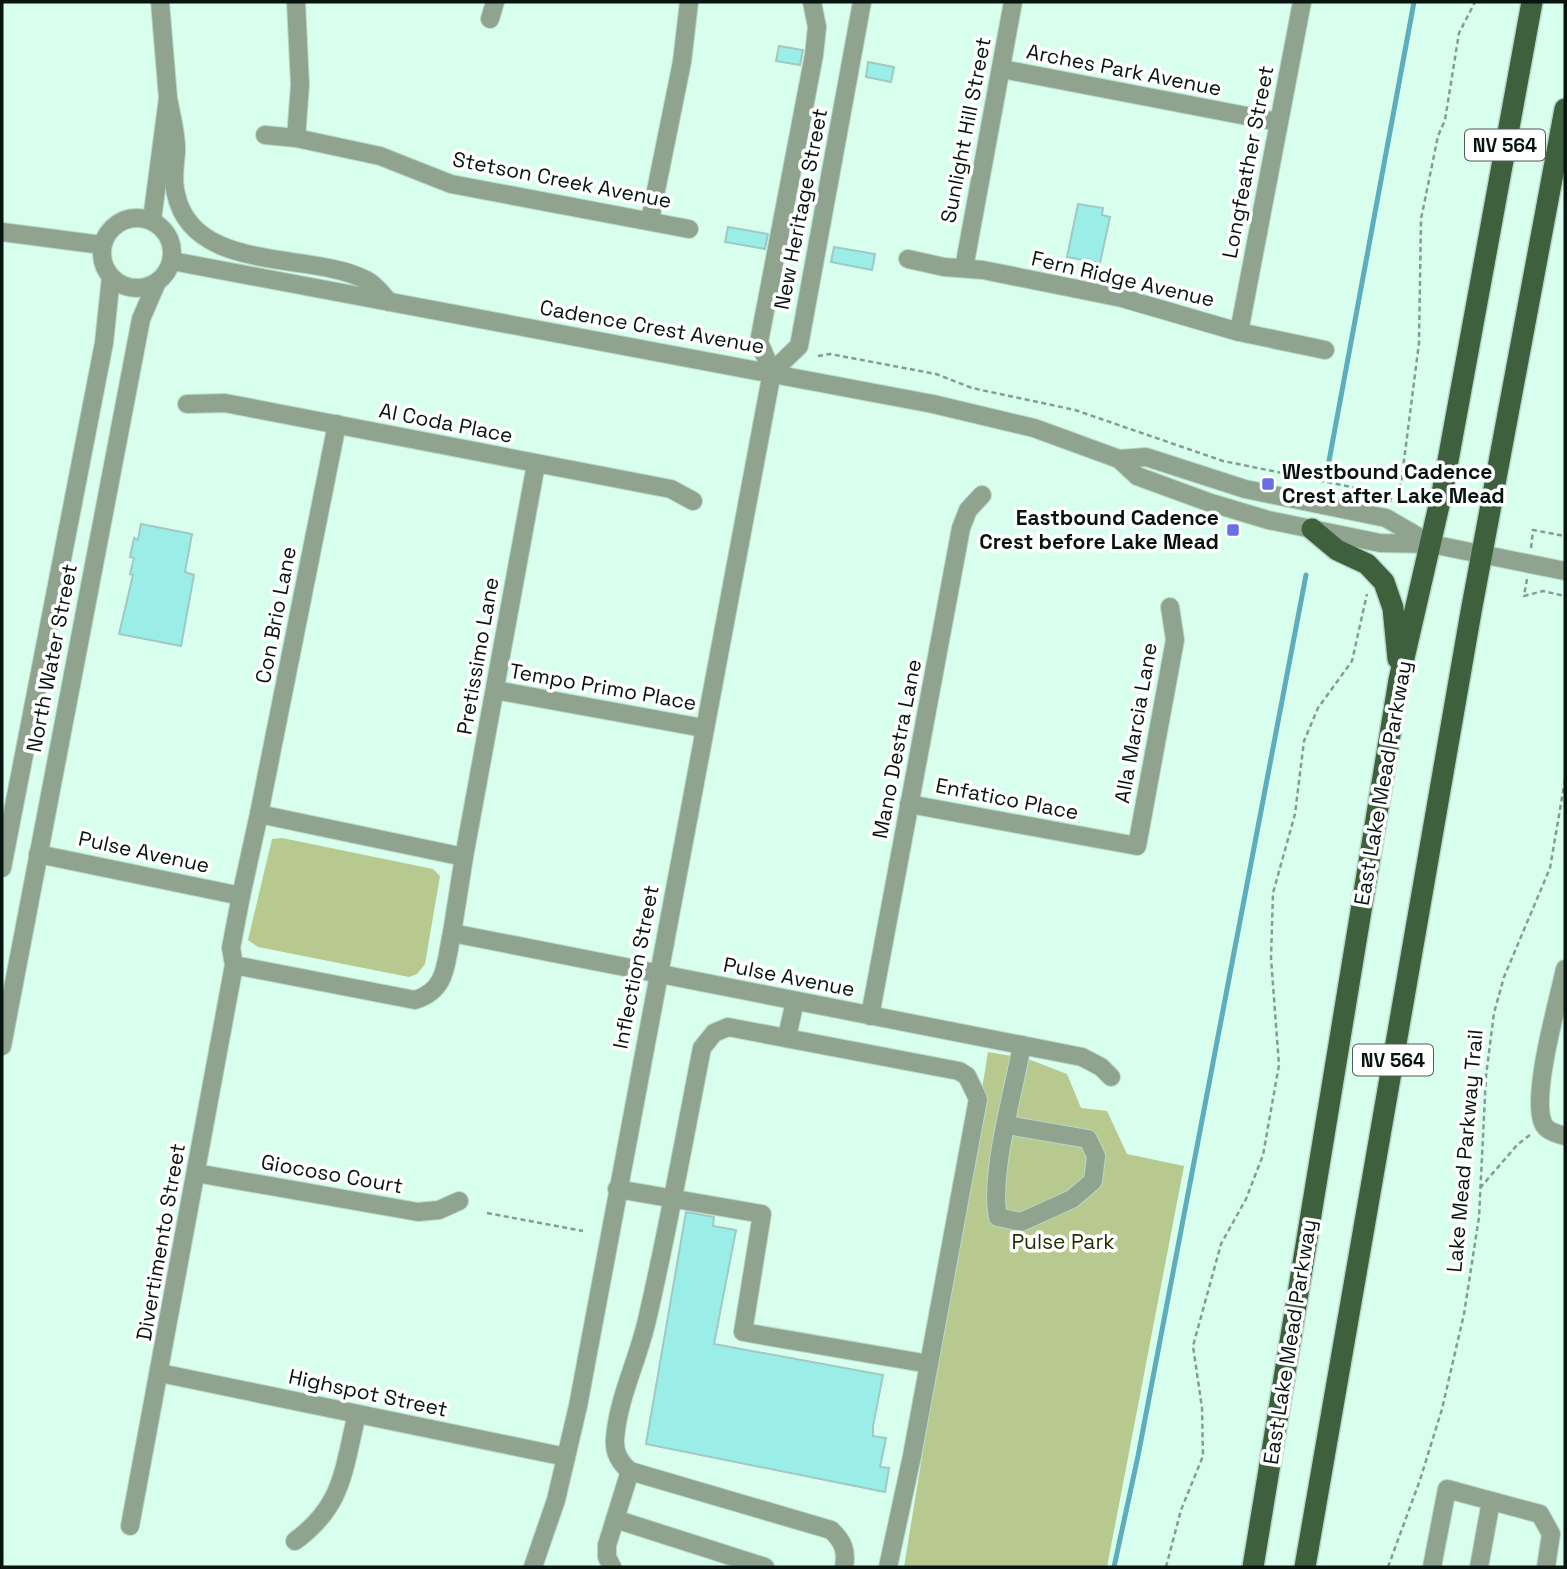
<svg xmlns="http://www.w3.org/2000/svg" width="1567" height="1569" viewBox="0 0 1567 1569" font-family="'Space Grotesk',sans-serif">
<rect width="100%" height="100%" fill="#d8feed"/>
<g fill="#b8c98f">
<path d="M282,838L433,869L440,876L425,964L417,974L409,977L258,947L248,940L272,839Z"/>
<path d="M988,1052L1028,1059L1067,1074L1081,1108L1107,1111L1127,1154L1184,1166L1107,1567H904Z"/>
</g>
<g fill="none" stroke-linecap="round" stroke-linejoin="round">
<g stroke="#5dadbc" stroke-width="5">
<path d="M1329,461L1414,2"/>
<path d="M1114,1567L1138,1456L1306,575"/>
</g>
</g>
<g fill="#9beee7" stroke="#9ec9c5" stroke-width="2">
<path d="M779,46L803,50L800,65L776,61Z"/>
<path d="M868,62L894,67L891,82L866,77Z"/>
<path d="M1078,204L1103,208L1102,215L1110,217L1100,263L1067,257Z"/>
<path d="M728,227L768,234L765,249L725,242Z"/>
<path d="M834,247L875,254L872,270L831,262Z"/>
<path d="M141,524L192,534L185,572L194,575L181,646L119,634L133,575L130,574L134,558L130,557L134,538L138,540Z"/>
<path d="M686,1212L714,1217L713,1226L736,1230L714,1344L883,1375L873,1426V1436L886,1438L880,1467L889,1468L885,1492L646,1444Z"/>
</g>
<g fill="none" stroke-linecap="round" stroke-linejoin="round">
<g stroke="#b7d9c9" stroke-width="20">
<g id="minor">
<path d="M296,2L300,85L296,138"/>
<path d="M490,19L495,2"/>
<path d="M1002,69L1278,122"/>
<path d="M168,98C171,115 177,135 176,152C175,166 172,180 176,194C193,274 311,251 366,280C375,284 383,295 389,302"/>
<path d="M265,135L296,138L380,156L451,184L689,229"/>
<circle cx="137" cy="253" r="35"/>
<path d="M152,220L168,98L160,2"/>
<path d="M650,220L682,62L689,2"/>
<path d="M2,232L102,245"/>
<path d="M908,259L944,267L983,270L1122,298L1239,332L1325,350"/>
<path d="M172,261L933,404L1034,428L1119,459L1137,476L1208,502L1268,520L1380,543L1431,544L1565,571"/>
<path d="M964,268L1013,2"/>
<path d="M1239,332L1302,2"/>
<path d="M772,372L799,346L862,2"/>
<path d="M772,372L759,342L814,55L817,27L812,2"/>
<path d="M187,404L225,403L671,489L693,501"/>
<path d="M1119,459L1146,457L1245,489L1386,518L1429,543"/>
<path d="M495,690L703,728"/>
<path d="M909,804L1137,846L1175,640L1170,607"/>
<path d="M259,814L337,424"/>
<path d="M38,854L241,896L231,948L234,965L415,1000C448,990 445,963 452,933L1082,1057L1101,1067L1111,1077"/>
<path d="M464,857L536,464"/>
<path d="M2,868L104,343L111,277"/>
<path d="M241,896L259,814L464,857L452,933"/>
<path d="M1565,969C1558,1002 1531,1095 1543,1123C1546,1131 1557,1134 1565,1136"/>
<path d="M870,1016L961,528L968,510L982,495"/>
<path d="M787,1037L795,1001"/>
<path d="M2,1046L141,319L157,282"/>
<path d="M1007,1125L1088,1139L1096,1156L1093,1181L1072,1199L1021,1222L998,1217C989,1176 1014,1090 1022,1045"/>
<path d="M196,1173L418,1212L439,1210L459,1201"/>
<path d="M617,1189L762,1214L743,1332L929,1364"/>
<path d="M160,1373L566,1457"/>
<path d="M615,1519L765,1567"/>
<path d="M130,1526L234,965"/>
<path d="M295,1541C344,1505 343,1470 357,1414"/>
<path d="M533,1567L556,1500L578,1406L772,372"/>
<path d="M612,1567L607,1557V1545L630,1471"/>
<path d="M844,1567C847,1551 843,1541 831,1530L630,1471C620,1463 614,1452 615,1439C618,1398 638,1360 647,1320C668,1230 684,1139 702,1048L714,1033L728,1027L959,1071L967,1076L978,1099L912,1456L888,1567"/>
<path d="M1432,1567L1447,1489L1540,1514L1551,1534L1546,1567"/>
<path d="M1479,1567L1491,1501"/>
</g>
</g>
<g stroke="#b7d9c9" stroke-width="24">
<g id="major">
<path d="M1312,529L1337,550L1367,564L1384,582L1393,608L1398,659"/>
<path d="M1253,1567L1399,680L1443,488L1532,2"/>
<path d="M1305,1567L1471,612L1565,109"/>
</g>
</g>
<g stroke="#829e92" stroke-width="2.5" stroke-dasharray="5 3.5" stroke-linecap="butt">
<path d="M818,356L830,354L936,374L972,388L1075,410L1223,461L1391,495"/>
<path d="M1390,502L1391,495L1401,484L1419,343L1421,219L1438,136L1445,120L1459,33L1475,2"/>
<path d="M1531,548L1533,530L1565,536"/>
<path d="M1527,579L1524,596L1543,591L1565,596"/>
<path d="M1480,1188L1518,1144L1530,1135"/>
<path d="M487,1213L583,1231"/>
<path d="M1166,1567L1181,1510L1203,1456L1202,1408L1193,1346L1221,1244L1246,1199L1263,1155L1279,1065L1271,958L1273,893L1295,814L1304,741L1318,708L1352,661L1367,594"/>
<path d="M1388,1567L1420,1480L1442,1409L1464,1314L1479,1217L1486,1076L1494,1013L1504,977L1550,868L1565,780"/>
</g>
<use href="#minor" stroke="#90a38f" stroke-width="18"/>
<use href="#major" stroke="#3e603d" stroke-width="21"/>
</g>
<g fill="#6a6de6" stroke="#fff" stroke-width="2.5">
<rect x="1261" y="477" width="14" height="14" rx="3.5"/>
<rect x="1226" y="523" width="14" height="14" rx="3.5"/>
</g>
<g text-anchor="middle" stroke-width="7" stroke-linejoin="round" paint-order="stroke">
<g fill="#fff" stroke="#515a57" stroke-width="2">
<rect x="1465" y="129.5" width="80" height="31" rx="5"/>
<rect x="1353" y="1044.5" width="80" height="31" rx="5"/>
</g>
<g font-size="19" font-weight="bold" fill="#07140f">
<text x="1505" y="152">NV 564</text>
<text x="1393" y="1067">NV 564</text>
</g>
<g font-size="21" fill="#07140f" stroke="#fff">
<text transform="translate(1124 70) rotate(11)" y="7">Arches Park Avenue</text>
<text transform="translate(966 130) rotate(-79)" y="7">Sunlight Hill Street</text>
<text transform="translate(1248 162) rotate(-79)" y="7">Longfeather Street</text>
<text transform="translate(562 180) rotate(11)" y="7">Stetson Creek Avenue</text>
<text transform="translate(801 209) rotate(-79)" y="7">New Heritage Street</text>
<text transform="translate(1123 279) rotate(13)" y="7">Fern Ridge Avenue</text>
<text transform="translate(652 327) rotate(10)" y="7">Cadence Crest Avenue</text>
<text transform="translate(446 423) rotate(11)" y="7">Al Coda Place</text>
<text transform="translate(276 615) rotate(-79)" y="7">Con Brio Lane</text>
<text transform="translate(478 656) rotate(-80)" y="7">Pretissimo Lane</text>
<text transform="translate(52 658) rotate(-79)" y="7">North Water Street</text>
<text transform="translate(603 687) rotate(10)" y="7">Tempo Primo Place</text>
<text transform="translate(1136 723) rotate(-80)" y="7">Alla Marcia Lane</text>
<text transform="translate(897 749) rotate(-79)" y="7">Mano Destra Lane</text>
<text transform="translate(1383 783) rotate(-80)" y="7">East Lake Mead Parkway</text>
<text transform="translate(1007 799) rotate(11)" y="7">Enfatico Place</text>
<text transform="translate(144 852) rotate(12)" y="7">Pulse Avenue</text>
<text transform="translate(636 967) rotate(-79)" y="7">Inflection Street</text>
<text transform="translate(789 977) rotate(11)" y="7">Pulse Avenue</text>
<text transform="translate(1465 1151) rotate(-85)" y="7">Lake Mead Parkway Trail</text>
<text transform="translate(332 1174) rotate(10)" y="7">Giocoso Court</text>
<text transform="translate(161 1242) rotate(-80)" y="7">Divertimento Street</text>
<text transform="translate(1290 1342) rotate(-81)" y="7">East Lake Mead Parkway</text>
<text transform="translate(368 1393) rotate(12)" y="7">Highspot Street</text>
</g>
<g font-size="21" font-weight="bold" fill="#07140f" stroke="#fff" text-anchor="start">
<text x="1282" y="479">Westbound Cadence<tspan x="1282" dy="24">Crest after Lake Mead</tspan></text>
<text x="1219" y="525" text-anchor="end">Eastbound Cadence<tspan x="1219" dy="24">Crest before Lake Mead</tspan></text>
</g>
<g font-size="21" fill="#242e01" stroke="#fff">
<text x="1063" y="1249">Pulse Park</text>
</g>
</g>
<rect width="1567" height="1569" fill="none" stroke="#07140f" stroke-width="7"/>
</svg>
